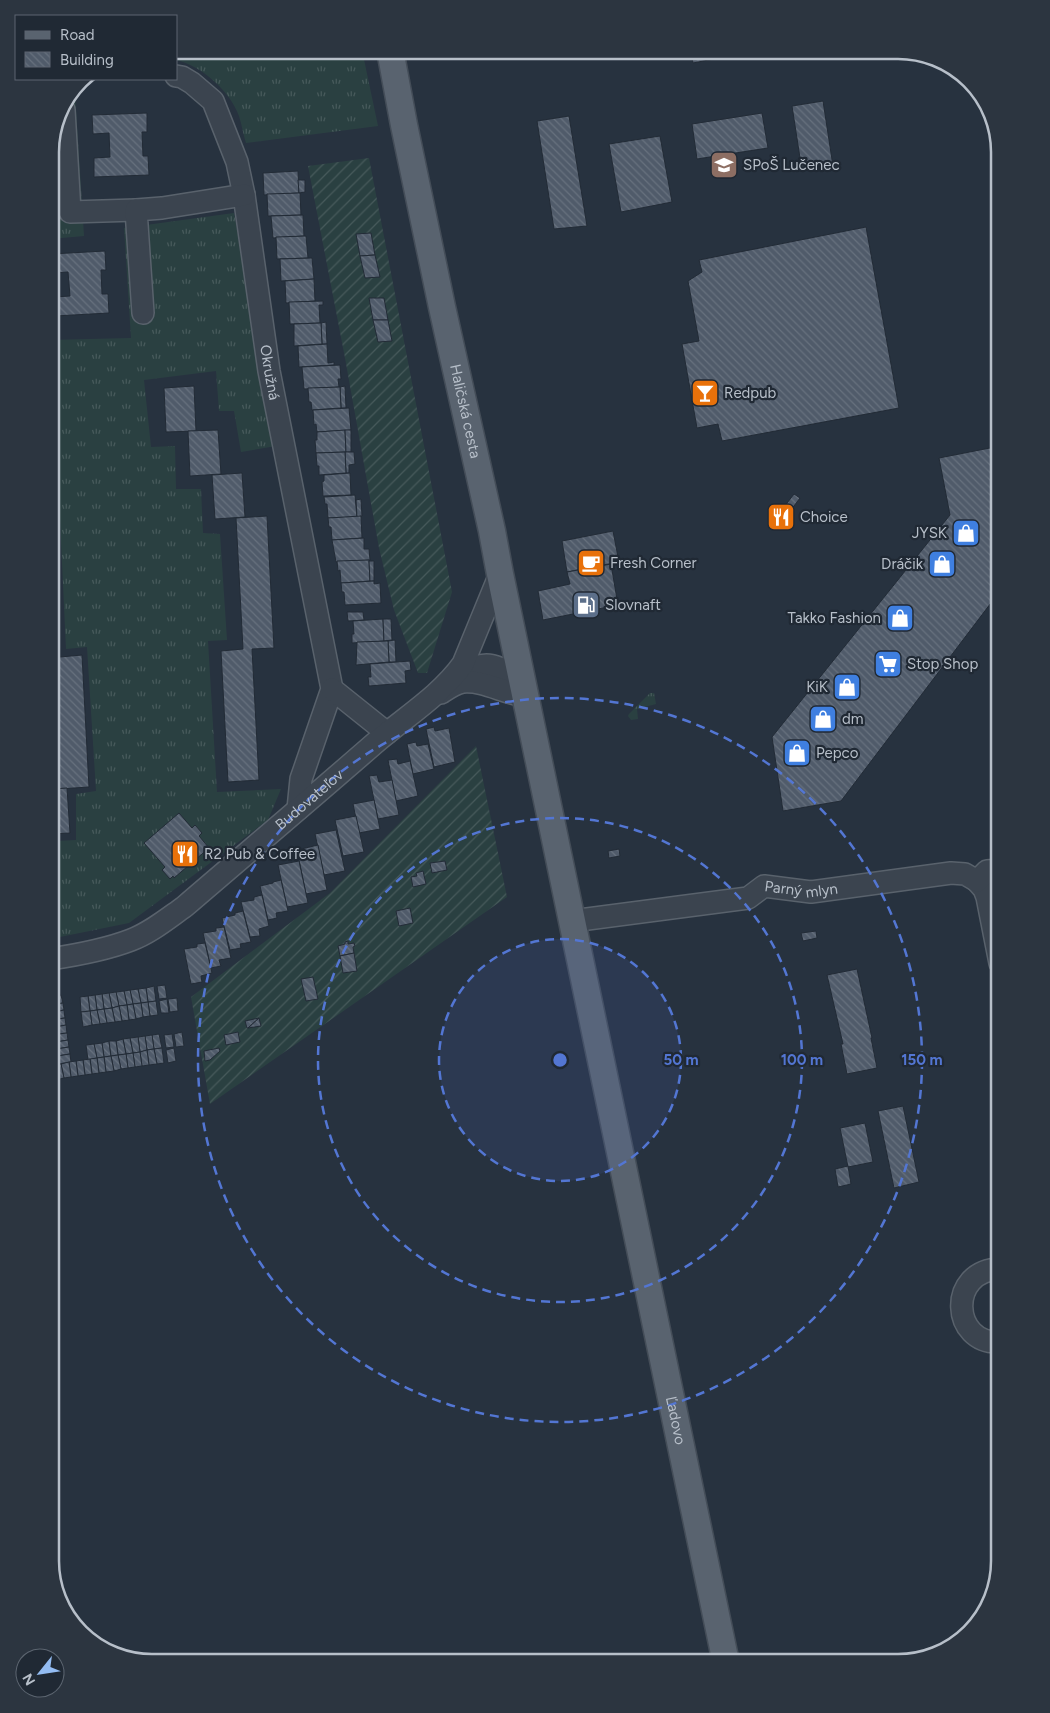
<svg xmlns="http://www.w3.org/2000/svg" width="1050" height="1713" viewBox="0 0 1050 1713" font-family="Figtree,sans-serif">
<defs>
<pattern id="grass-tufts" width="24" height="20" patternUnits="userSpaceOnUse" patternTransform="scale(1.25)"><rect width="24" height="20" fill="#2a4041"/><path d="M3 7l-1-3M5 7V3M7 7l1-3M15 17l-1-3M17 17v-4M19 17l1-3" fill="none" stroke="#475a5b"/></pattern>
<pattern id="garden-furrows" width="10" height="10" patternUnits="userSpaceOnUse" patternTransform="scale(1.25)"><rect width="10" height="10" fill="#2a4041"/><path d="M-1 1l2-2M0 10L10 0M9 11l2-2" fill="none" stroke="#475a5b"/></pattern>
<pattern id="building-back-hatch" width="6" height="6" patternUnits="userSpaceOnUse" patternTransform="scale(1.25)"><rect width="6" height="6" fill="#505b6a"/><path d="M-1 5l2 2M0 0l6 6M5-1l2 2" fill="none" stroke="#67717e"/></pattern>
</defs>
<rect width="100%" height="100%" fill="#27323f"/>
<g fill="url(#grass-tufts)">
<path d="M176,50H362L378,126L246,143C243,134 242,125 239,116C230,91 202,66 176,60Z"/>
<path d="M75,93L84,236L50,239V146L58,113L70,94Z"/>
<path d="M234,213L276,446L241,452L234,411H219L216,371L144,380L151,447L175,446L176,489H201L203,533L220,534L227,640L208,641L217,792L281,789L268,820L129,923L50,939V887L57,886L56,841L76,840V794L96,791L87,647L66,649L60,520L50,519V340L131,338L124,228Z"/>
<path d="M650,693H654L656,704L637,709L638,719L631,720L628,716L629,714Z"/>
</g>
<g fill="url(#garden-furrows)">
<path d="M369,158L452,592L427,673H418L394,610L379,548L345,358L308,166Z"/>
<path d="M476,746L507,897L210,1104L191,997L330,893Z"/>
</g>
<g fill="url(#building-back-hatch)" stroke="#222b36">
<path d="M690,50H718L719,58L693,63Z"/>
<path d="M807,50H834L833,59L807,53Z"/>
<path d="M823,101L833,166L802,171L792,106Z"/>
<path d="M147,113V132H142L143,156H148L149,175L94,177V158L110,157L109,133L93,134L92,115Z"/>
<path d="M762,113L768,148L697,159L692,124Z"/>
<path d="M569,116L587,226L554,229L537,121Z"/>
<path d="M660,136L672,202L621,212L609,144Z"/>
<path d="M298,171L299,193L264,195L263,173Z"/>
<path d="M298,180H305V192L299,193Z"/>
<path d="M299,193H300L301,215L268,216L267,194Z"/>
<path d="M303,215L304,236L273,238L271,216Z"/>
<path d="M866,227L899,408L722,441L718,424L697,428L682,344L699,341L688,281L702,272L699,260Z"/>
<path d="M371,233L375,255L360,256L356,234Z"/>
<path d="M306,236L308,258L277,259L276,237Z"/>
<path d="M105,251L106,270H101L102,294H108L109,313L55,316L54,297L70,296L68,272L53,273L51,254Z"/>
<path d="M375,255L380,277L365,278L360,256Z"/>
<path d="M312,258L314,279L281,281L280,259Z"/>
<path d="M314,279L315,301L286,303L285,281Z"/>
<path d="M369,298H384L388,320H373Z"/>
<path d="M323,301V305H319L320,323L290,324L289,302Z"/>
<path d="M373,320H388L392,341L378,342Z"/>
<path d="M326,322L327,344H322L321,323Z"/>
<path d="M321,323L322,344L294,346V324Z"/>
<path d="M327,344L328,363L334,362V365L299,367L298,346Z"/>
<path d="M340,365L341,379H338L339,387L304,389L302,367Z"/>
<path d="M194,386L196,431L166,432L164,388Z"/>
<path d="M345,386L346,408H341L340,387Z"/>
<path d="M340,387L341,408L312,410L311,402H309L308,388Z"/>
<path d="M349,408L351,430L317,432L316,424L314,425L313,410Z"/>
<path d="M218,430L221,474L190,476L188,431Z"/>
<path d="M345,430L346,452L316,453L315,440H317V432Z"/>
<path d="M345,430H351V452H346Z"/>
<path d="M1000,446V591L841,801L783,811L772,737L950,515L939,458Z"/>
<path d="M345,452H354L355,464L349,465V473H346Z"/>
<path d="M345,452L346,473L319,475V466H317L316,453Z"/>
<path d="M242,473L245,517L215,519L212,475Z"/>
<path d="M350,473L351,495L323,496L322,482L324,481V475Z"/>
<path d="M794,494L800,498L776,530L770,525Z"/>
<path d="M355,495L357,517L328,518L327,504H325L324,497Z"/>
<path d="M361,499L362,516L357,517L356,500Z"/>
<path d="M267,516L274,648L252,649L259,780L228,782L221,651L243,649L236,518Z"/>
<path d="M361,516L362,538L332,540L331,527H329L328,518Z"/>
<path d="M53,525L60,657L82,655L89,787L59,789L50,657V526Z"/>
<path d="M613,531L619,562L567,572L562,541Z"/>
<path d="M364,538V549H369L370,560L336,562L332,540Z"/>
<path d="M369,560L370,581L341,583L340,570L338,571L337,561Z"/>
<path d="M369,561H374V581H370Z"/>
<path d="M611,564L618,605L543,620L538,591L570,584L567,572Z"/>
<path d="M374,581V584L380,583L381,603L345,605L344,592H342L341,583Z"/>
<path d="M347,612H363L364,620L348,621Z"/>
<path d="M383,619L384,641L352,643V634H354L353,621Z"/>
<path d="M383,619H391L392,640L384,641Z"/>
<path d="M395,640L396,662H389L388,641Z"/>
<path d="M388,641L389,662L356,665L357,642Z"/>
<path d="M410,661L411,670L405,671L406,683L369,686L368,677H371L370,664Z"/>
<path d="M434,727L435,731L449,728L455,762L434,767L426,729Z"/>
<path d="M416,742L417,746L428,744L434,769L413,774L407,744Z"/>
<path d="M397,759L398,764L410,761L418,796L396,801L388,760Z"/>
<path d="M377,775L379,782L392,780L399,815L378,819L369,776Z"/>
<path d="M67,788L70,833L50,834V789Z"/>
<path d="M374,800L380,829L359,833L353,804Z"/>
<path d="M179,813L192,828L195,825L202,833L199,836L209,848L174,878L173,876L170,879L162,870L165,867L144,843Z"/>
<path d="M356,816L364,852L343,856L335,820Z"/>
<path d="M336,830L345,871L324,875L315,834Z"/>
<path d="M318,845L327,890L306,894L297,850Z"/>
<path d="M619,849L620,856L609,858L608,851Z"/>
<path d="M299,861L308,903L287,907L278,865Z"/>
<path d="M445,861L447,870L432,873L430,863Z"/>
<path d="M423,871L426,884L413,887L411,877L417,876L416,873Z"/>
<path d="M281,880L288,911L276,913L277,918L268,920L260,886L273,883V882Z"/>
<path d="M262,895L269,926L259,929L260,936L250,937L241,902L254,900V897Z"/>
<path d="M410,908L413,923L399,926L396,911Z"/>
<path d="M243,911L251,942L240,944L241,948L230,950L222,918L235,915V913Z"/>
<path d="M224,927L231,958L219,960L221,966L211,968L203,933L216,931V928Z"/>
<path d="M816,931L817,938L803,941L801,933Z"/>
<path d="M348,941V944L354,943L355,946L353,947L354,953L340,956L338,946L345,944V942Z"/>
<path d="M205,943L212,973L201,976L202,982L191,984L184,949L197,947V944Z"/>
<path d="M354,953L357,971L343,973L340,956Z"/>
<path d="M857,969L872,1038H871L877,1068L847,1074L841,1044H843L827,975Z"/>
<path d="M313,977L318,999L306,1001L301,979Z"/>
<path d="M165,985L167,998L159,999L157,986Z"/>
<path d="M154,986L156,1001L148,1002L146,988Z"/>
<path d="M146,988L148,1002L141,1003L138,989Z"/>
<path d="M138,989L141,1003L133,1004L130,990Z"/>
<path d="M130,990L133,1004L127,1005L124,991Z"/>
<path d="M124,991L127,1005L119,1006L116,992Z"/>
<path d="M116,992L119,1006L112,1008L109,993Z"/>
<path d="M109,993L112,1008L104,1009L102,994Z"/>
<path d="M102,994L104,1009L97,1010L95,995Z"/>
<path d="M61,995L63,1003L50,1005V997Z"/>
<path d="M95,995L97,1010L90,1011L88,996Z"/>
<path d="M88,996L90,1011L81,1012L80,997Z"/>
<path d="M177,998L178,1011L170,1012L168,999Z"/>
<path d="M167,999L169,1013H161L159,1001Z"/>
<path d="M156,1001L158,1015L150,1016L148,1002Z"/>
<path d="M148,1002L150,1016L143,1017L141,1003Z"/>
<path d="M63,1003L64,1010L50,1013V1005Z"/>
<path d="M141,1003L143,1017L136,1019L133,1004Z"/>
<path d="M133,1004L136,1019L129,1020L127,1005Z"/>
<path d="M127,1005L129,1020L122,1021L119,1006Z"/>
<path d="M119,1006L122,1021L115,1022L112,1008Z"/>
<path d="M112,1008L115,1022L107,1023L104,1009Z"/>
<path d="M104,1009L107,1023L100,1024L97,1010Z"/>
<path d="M64,1010L65,1018L50,1020V1013Z"/>
<path d="M97,1010L100,1024L92,1025L90,1011Z"/>
<path d="M90,1011L92,1025L83,1027L81,1012Z"/>
<path d="M65,1018L66,1025L50,1028V1020Z"/>
<path d="M259,1018L248,1028H247L245,1021Z"/>
<path d="M259,1018L261,1026L248,1028Z"/>
<path d="M66,1025L67,1033L50,1035V1028Z"/>
<path d="M182,1032L184,1046L176,1047L174,1034Z"/>
<path d="M238,1032L240,1042L226,1045L224,1035Z"/>
<path d="M67,1033L68,1040L50,1043V1035Z"/>
<path d="M159,1034L162,1048L154,1049L152,1035Z"/>
<path d="M172,1034L174,1047L166,1048L164,1035Z"/>
<path d="M152,1035L154,1049L147,1050L145,1036Z"/>
<path d="M145,1036L147,1050L140,1052L138,1037Z"/>
<path d="M138,1037L140,1052L133,1053L130,1038Z"/>
<path d="M130,1038L133,1053L126,1054L123,1039Z"/>
<path d="M123,1039L126,1054L118,1055L116,1041Z"/>
<path d="M68,1040L69,1047L50,1050V1043Z"/>
<path d="M109,1041L111,1056L104,1057L102,1043Z"/>
<path d="M109,1041H116L118,1055L111,1056Z"/>
<path d="M102,1043L104,1057L97,1058L94,1044Z"/>
<path d="M94,1044L97,1058L88,1060L86,1045Z"/>
<path d="M69,1047L70,1054L51,1057L50,1050Z"/>
<path d="M162,1048L164,1063L157,1064L154,1049Z"/>
<path d="M174,1048L176,1061L168,1063L166,1050Z"/>
<path d="M219,1048L220,1051L210,1060L205,1061L204,1051Z"/>
<path d="M154,1049L157,1064L149,1065L147,1050Z"/>
<path d="M147,1050L149,1065L142,1066L140,1052Z"/>
<path d="M140,1052L142,1066L135,1067L133,1053Z"/>
<path d="M133,1053L135,1067L128,1068L126,1054Z"/>
<path d="M70,1054L71,1062L52,1065L51,1057Z"/>
<path d="M126,1054L128,1068L121,1069L118,1055Z"/>
<path d="M118,1055L121,1069L114,1071L111,1056Z"/>
<path d="M111,1056L114,1071L106,1072L104,1057Z"/>
<path d="M104,1057L106,1072L99,1073L97,1058Z"/>
<path d="M97,1058L99,1073L92,1074L90,1059Z"/>
<path d="M90,1059L92,1074L85,1075L83,1060Z"/>
<path d="M83,1060L85,1075L78,1076L76,1061Z"/>
<path d="M76,1061L78,1076L71,1077L69,1062Z"/>
<path d="M69,1062L71,1077L64,1078L61,1064Z"/>
<path d="M61,1064L64,1078L56,1080L54,1065Z"/>
<path d="M50,1065H54L56,1080L50,1081Z"/>
<path d="M903,1106L919,1182L894,1188L878,1111Z"/>
<path d="M865,1123L873,1162L848,1167L840,1128Z"/>
<path d="M848,1166L851,1184L838,1187L835,1169Z"/>
</g>
<g fill="none" stroke-linecap="round" stroke-linejoin="round">
<g stroke="#59626c" stroke-width="24">
<g id="minor">
<path id="s1" d="M176,76L182,77L192,83L213,101L237,162L244,195L269,371L332,689L301,779L298,809"/>
<path d="M64,110L70,212L136,210"/>
<path d="M143,313L136,210L162,208L244,195"/>
<path d="M454,676C488,659 492,662 523,682"/>
<path d="M332,689L387,733"/>
<path d="M441,693C447,689 455,683 463,682C484,680 505,694 526,696"/>
<path d="M977,881L984,889L987,897L1000,963"/>
<path id="s2" d="M572,921L748,898L764,886L811,892L951,873L965,874L977,881L987,871L1000,870"/>
<path id="s3" d="M50,959C77,955 105,950 131,940C150,933 167,919 184,907C248,852 312,798 375,743C405,717 440,696 463,664L500,574"/>
<path d="M1000,1342C951,1345 947,1270 1000,1269"/>
</g>
</g>
<g stroke="#444d58" stroke-width="29">
<g id="major">
<path id="s4" d="M390,50L404,125L442,307L492,531L500,574L726,1663"/>
</g>
</g>
<use href="#minor" stroke="#3b444f" stroke-width="21"/>
<use href="#major" stroke="#59636f" stroke-width="26"/>
</g>
<circle cx="560" cy="1060" r="121" fill="#5376d3" fill-opacity=".12"/>
<g fill="none" stroke="#5376d3" stroke-width="2.5" stroke-dasharray="9 6">
<circle cx="560" cy="1060" r="121"/>
<circle cx="560" cy="1060" r="242"/>
<circle cx="560" cy="1060" r="362"/>
</g>
<defs>
<g id="school-square" transform="scale(1.4375)"><rect x="-9" y="-9" width="18" height="18" rx="4" fill="#8d6e63" stroke="#202934"/><path d="M0-5L7-2L0 1L-7-2ZM-4 1L0 2.5L4 1V4Q0 6-4 4Z" fill="#fff"/></g>
<g id="bar-square" transform="scale(1.4375)"><rect x="-9" y="-9" width="18" height="18" rx="4" fill="#e8710a" stroke="#202934"/><path d="M-6-5H6L.8 .8V4.5H3.5V6h-7V4.5H-.8V.8Z" fill="#fff"/></g>
<g id="restaurant-square" transform="scale(1.4375)"><rect x="-9" y="-9" width="18" height="18" rx="4" fill="#e8710a" stroke="#202934"/><path d="M-5-6h1v4h1v-4h1v4h1v-4h1v5L-1.5 .5V6h-2V.5L-5-1ZM5-6V6H3V1.5H1.5Q1.5-4 5-6Z" fill="#fff"/></g>
<g id="shop-square" transform="scale(1.4375)"><rect x="-9" y="-9" width="18" height="18" rx="4" fill="#3f7fe0" stroke="#202934"/><path d="M-5-2.5h2.3a2.7 3.5 0 0 1 5.4 0H5L5.5 6h-11ZM-1.5-2.5h3a1.5 2.3 0 0 0-3 0Z" fill="#fff"/></g>
<g id="cafe-square" transform="scale(1.4375)"><rect x="-9" y="-9" width="18" height="18" rx="4" fill="#e8710a" stroke="#202934"/><path d="M-5.5-4.5H6V0H3Q3 3.5 0 3.5H-2.5Q-5.5 3.5-5.5 0ZM3-3.2v2h1.7v-2ZM-6 4.5H4V6H-6Z" fill="#fff"/></g>
<g id="fuel-square" transform="scale(1.4375)"><rect x="-9" y="-9" width="18" height="18" rx="4" fill="#5c6f8a" stroke="#202934"/><path d="M-5.5-6h7V0h2V4h1.3V-2.5L3-4.5l.8-.8L6-3V5H2.5V1h-1V6h-7ZM-4.2-4.7v3.2H.2V-4.7Z" fill="#fff"/></g>
<g id="supermarket-square" transform="scale(1.4375)"><rect x="-9" y="-9" width="18" height="18" rx="4" fill="#3f7fe0" stroke="#202934"/><path d="M-6-5.5h2.5l.6 2H6L4.5 2H-2.5L-4.4-4H-6ZM-1.5 3.2a1.3 1.3 0 1 0 .1 0ZM3 3.2a1.3 1.3 0 1 0 .1 0Z" fill="#fff"/></g>
</defs>
<g fill-rule="evenodd">
<use href="#school-square" x="724" y="165"/>
<use href="#bar-square" x="705" y="393"/>
<use href="#restaurant-square" x="781" y="517"/>
<use href="#shop-square" x="966" y="533"/>
<use href="#cafe-square" x="591" y="563"/>
<use href="#shop-square" x="942" y="564"/>
<use href="#fuel-square" x="586" y="605"/>
<use href="#shop-square" x="900" y="618"/>
<use href="#supermarket-square" x="888" y="664"/>
<use href="#shop-square" x="847" y="687"/>
<use href="#shop-square" x="823" y="719"/>
<use href="#shop-square" x="797" y="753"/>
<use href="#restaurant-square" x="185" y="854"/>
</g>
<g text-anchor="middle" stroke-width="4.5" stroke-linejoin="round" paint-order="stroke">
<g font-size="15" fill="#b7bfc9" stroke="#202934" text-anchor="start">
<text x="743" y="170">SPoŠ Lučenec</text>
<text x="724" y="398">Redpub</text>
<text x="800" y="522">Choice</text>
<text x="947" y="538" text-anchor="end">JYSK</text>
<text x="610" y="568">Fresh Corner</text>
<text x="923" y="569" text-anchor="end">Dráčik</text>
<text x="605" y="610">Slovnaft</text>
<text x="881" y="623" text-anchor="end">Takko Fashion</text>
<text x="907" y="669">Stop Shop</text>
<text x="828" y="692" text-anchor="end">KiK</text>
<text x="842" y="724">dm</text>
<text x="816" y="758">Pepco</text>
<text x="204" y="859">R2 Pub &amp; Coffee</text>
</g>
<g font-size="15" fill="#b7bfc9" stroke="#202934">
<text dy="5" stroke="none"><textPath href="#s1" startOffset="324">Okružná</textPath></text>
<text dy="5" stroke="none"><textPath href="#s4" startOffset="369">Haličská cesta</textPath></text>
<text dy="5" stroke="none"><textPath href="#s3" startOffset="311">Budovateľov</textPath></text>
<text dy="5" stroke="none"><textPath href="#s2" startOffset="235">Parný mlyn</textPath></text>
<text dy="5" stroke="none"><textPath href="#s4" startOffset="1400">Ľadovo</textPath></text>
</g>
</g>
<path d="M0 0H1050V1713H0ZM152 59H898A93 93 0 0 1 991 152V1561A93 93 0 0 1 898 1654H152A93 93 0 0 1 59 1561V152A93 93 0 0 1 152 59Z" fill="#2c3540" fill-rule="evenodd"/>
<path fill="none" stroke="#b7bfc9" stroke-width="2.5" d="M152 59H898A93 93 0 0 1 991 152V1561A93 93 0 0 1 898 1654H152A93 93 0 0 1 59 1561V152A93 93 0 0 1 152 59Z"/>
<circle cx="560" cy="1060" r="8" fill="#5376d3" stroke="#202934" stroke-width="2.5"/>
<g font-size="15" text-anchor="middle" font-weight="bold" fill="#5376d3" stroke="#202934" stroke-width="4.5" stroke-linejoin="round" paint-order="stroke">
<text x="681" y="1065">50 m</text>
<text x="802" y="1065">100 m</text>
<text x="922" y="1065">150 m</text>
</g>
<rect x="15" y="15" width="162" height="65" fill="#202934" stroke="#5c6570"/>
<rect x="25" y="31" width="25" height="8" fill="#59636f" stroke="#5c6570"/>
<text x="60" y="40" font-size="15" fill="#b7bfc9">Road</text>
<rect x="25" y="52" width="25" height="15" fill="url(#building-back-hatch)" stroke="#5c6570"/>
<text x="60" y="65" font-size="15" fill="#b7bfc9">Building</text>
<g transform="translate(40 1673) rotate(240)"><circle r="24" fill="#202934" stroke="#5c6570"/>
<path d="M0-4L9 19L0 12L-9 19Z" fill="#93bcf2"/>
<text y="-8" font-size="14" font-weight="bold" text-anchor="middle" fill="#b7bfc9">N</text>
</g>
</svg>
